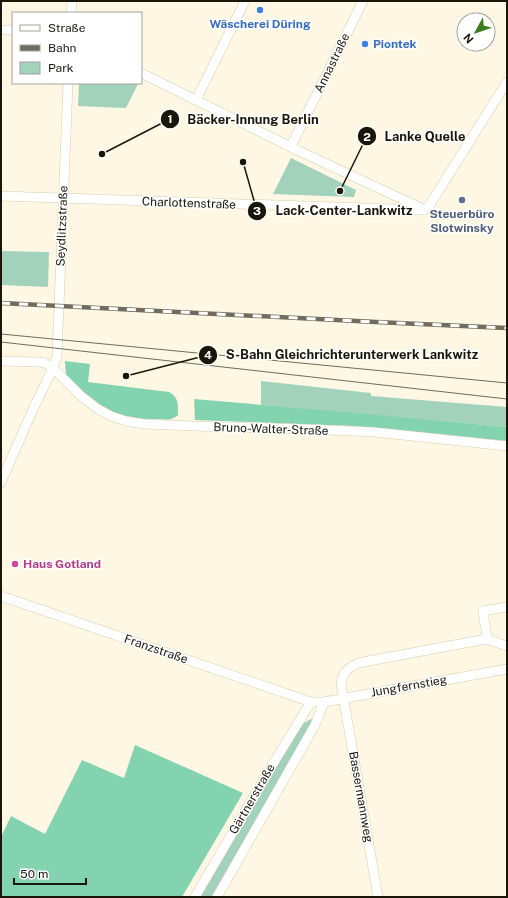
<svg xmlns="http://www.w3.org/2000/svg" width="508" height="898" viewBox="0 0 508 898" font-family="'Public Sans',sans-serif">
<rect width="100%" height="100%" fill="#fdf7e3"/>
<g fill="#a2d2bb">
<path d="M79,83H137L138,84L126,108L78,106Z"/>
<path d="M291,158L356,190L354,197L273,194Z"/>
<path d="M1,251L49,252L48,287L1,285Z"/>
<path d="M261,381L371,393V396L507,407V427L261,405Z"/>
<path d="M311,719L313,720V722L212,897H200L299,726Z"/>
</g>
<g fill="#84d3b0">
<path d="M65,361L90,364L88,382L169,392C179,397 178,405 178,415C171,422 162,419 154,419C130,419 106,414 88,397C80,391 73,382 66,375Z"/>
<path d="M194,399L368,414L507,427V441L355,426L195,420Z"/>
<path d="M135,745L243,793L182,897H1V837L11,816L45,834L82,760L124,778Z"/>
</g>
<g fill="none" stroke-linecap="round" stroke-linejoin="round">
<g stroke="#d7cdad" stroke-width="10">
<g id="street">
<path d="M71,13L72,1"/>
<path d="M1,30H13"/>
<path d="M141,73L297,150L421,208"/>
<path d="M196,100L245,1"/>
<path d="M291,146L363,1"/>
<path d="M1,196L424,210"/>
<path d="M424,210L429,206L507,82"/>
<path d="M1,361L38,362L45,363L53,368L81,396L98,409L111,416L126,421L144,424L194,426L305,429L374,432L507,446"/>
<path d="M1,482L34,407L53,368L57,356L68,83"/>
<path d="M1,596L311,702H324L507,669"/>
<path d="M486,639L507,646"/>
<path d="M195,897L271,767L311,702"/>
<path d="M217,897L315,725L324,702"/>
<path d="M378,897L345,707C341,686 335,674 358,663L486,639L487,637L483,611L507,607"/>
</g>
</g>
<use href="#street" stroke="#fff" stroke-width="9"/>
<g stroke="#716c5d" stroke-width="1">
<path d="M1,334L507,383"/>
<path d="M1,342L507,399"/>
</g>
<g stroke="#716c5d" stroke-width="4.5">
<path id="rail" d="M1,303L376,322L507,328"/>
</g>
<use href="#rail" stroke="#fff" stroke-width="3" stroke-dasharray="9" stroke-linecap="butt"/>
</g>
<g fill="#3f7fe0" stroke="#fff" stroke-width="1.5">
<circle cx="260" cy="10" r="4"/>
<circle cx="365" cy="44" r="4"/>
</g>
<circle fill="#5c6f8a" stroke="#fff" stroke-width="1.5" cx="462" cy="200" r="4"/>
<circle fill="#d1479c" stroke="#fff" stroke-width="1.5" cx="15" cy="564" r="4"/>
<g text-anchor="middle" stroke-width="3" stroke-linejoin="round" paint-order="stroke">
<g font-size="12" font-weight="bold" fill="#366cbe" stroke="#fff">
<text x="260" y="28">Wäscherei Düring</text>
<text x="373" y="48" text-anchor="start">Piontek</text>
</g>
<g font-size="12" fill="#1a160a" stroke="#fff">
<text transform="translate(332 63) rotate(-64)" y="4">Annastraße</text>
<text transform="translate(189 203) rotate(2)" y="4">Charlottenstraße</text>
<text transform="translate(62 226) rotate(-88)" y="4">Seydlitzstraße</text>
<text transform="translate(271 429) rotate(2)" y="4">Bruno-Walter-Straße</text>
<text transform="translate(156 649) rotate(19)" y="4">Franzstraße</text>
<text transform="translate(409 686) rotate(-10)" y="4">Jungfernstieg</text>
<text transform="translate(361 797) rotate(80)" y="4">Bassermannweg</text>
<text transform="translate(252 799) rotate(-60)" y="4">Gärtnerstraße</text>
</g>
<g font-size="12" font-weight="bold" fill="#4e5e75" stroke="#fff">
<text x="462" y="218">Steuerbüro<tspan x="462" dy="14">Slotwinsky</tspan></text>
</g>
<g font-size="12" font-weight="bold" fill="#b23c85" stroke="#fff" text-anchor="start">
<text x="23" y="568">Haus Gotland</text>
</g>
</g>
<path fill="none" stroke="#1a160a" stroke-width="1.5" d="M102 154L170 119M340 191L367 136M243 162L257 211M126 376L208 355"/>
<g fill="#1a160a" stroke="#fff" stroke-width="1.5">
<circle cx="102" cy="154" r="4"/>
<circle cx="340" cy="191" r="4"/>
<circle cx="243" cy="162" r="4"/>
<circle cx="126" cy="376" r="4"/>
<circle cx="170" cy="119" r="10"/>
<circle cx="367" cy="136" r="10"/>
<circle cx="257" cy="211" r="10"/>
<circle cx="208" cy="355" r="10"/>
</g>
<g font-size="12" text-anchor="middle" font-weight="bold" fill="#fff">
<text x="170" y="123">1</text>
<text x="367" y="141">2</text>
<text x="257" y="215">3</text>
<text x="208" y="359">4</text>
</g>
<g font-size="13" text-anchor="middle" font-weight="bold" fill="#1a160a" stroke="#fff" stroke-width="3" stroke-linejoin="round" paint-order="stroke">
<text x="253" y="124">Bäcker-Innung Berlin</text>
<text x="425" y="141">Lanke Quelle</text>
<text x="344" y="215">Lack-Center-Lankwitz</text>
<text x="352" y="359">S-Bahn Gleichrichterunterwerk Lankwitz</text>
</g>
<rect width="508" height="898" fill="none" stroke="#1a160a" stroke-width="4"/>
<rect x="12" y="12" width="130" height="72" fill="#ffffff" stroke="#a3a29d"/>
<rect x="20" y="25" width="20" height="6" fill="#ffffff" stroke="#a3a29d"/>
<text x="48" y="32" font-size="12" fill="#1a160a">Straße</text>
<rect x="20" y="45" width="20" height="6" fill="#716c5d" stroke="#a3a29d"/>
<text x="48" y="52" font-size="12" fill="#1a160a">Bahn</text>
<rect x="20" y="62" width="20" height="12" fill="#a2d2bb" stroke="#a3a29d"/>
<text x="48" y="72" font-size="12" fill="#1a160a">Park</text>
<g transform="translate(476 32) rotate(230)"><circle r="19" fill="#ffffff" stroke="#a3a29d"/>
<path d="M0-3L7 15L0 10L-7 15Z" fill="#3a7d1f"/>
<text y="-6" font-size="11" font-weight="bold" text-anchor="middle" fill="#1a160a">N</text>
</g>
<path d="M14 878v6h72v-6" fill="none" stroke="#1a160a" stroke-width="2"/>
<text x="20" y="878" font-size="12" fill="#1a160a" stroke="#ffffff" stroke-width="3" paint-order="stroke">50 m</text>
</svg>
